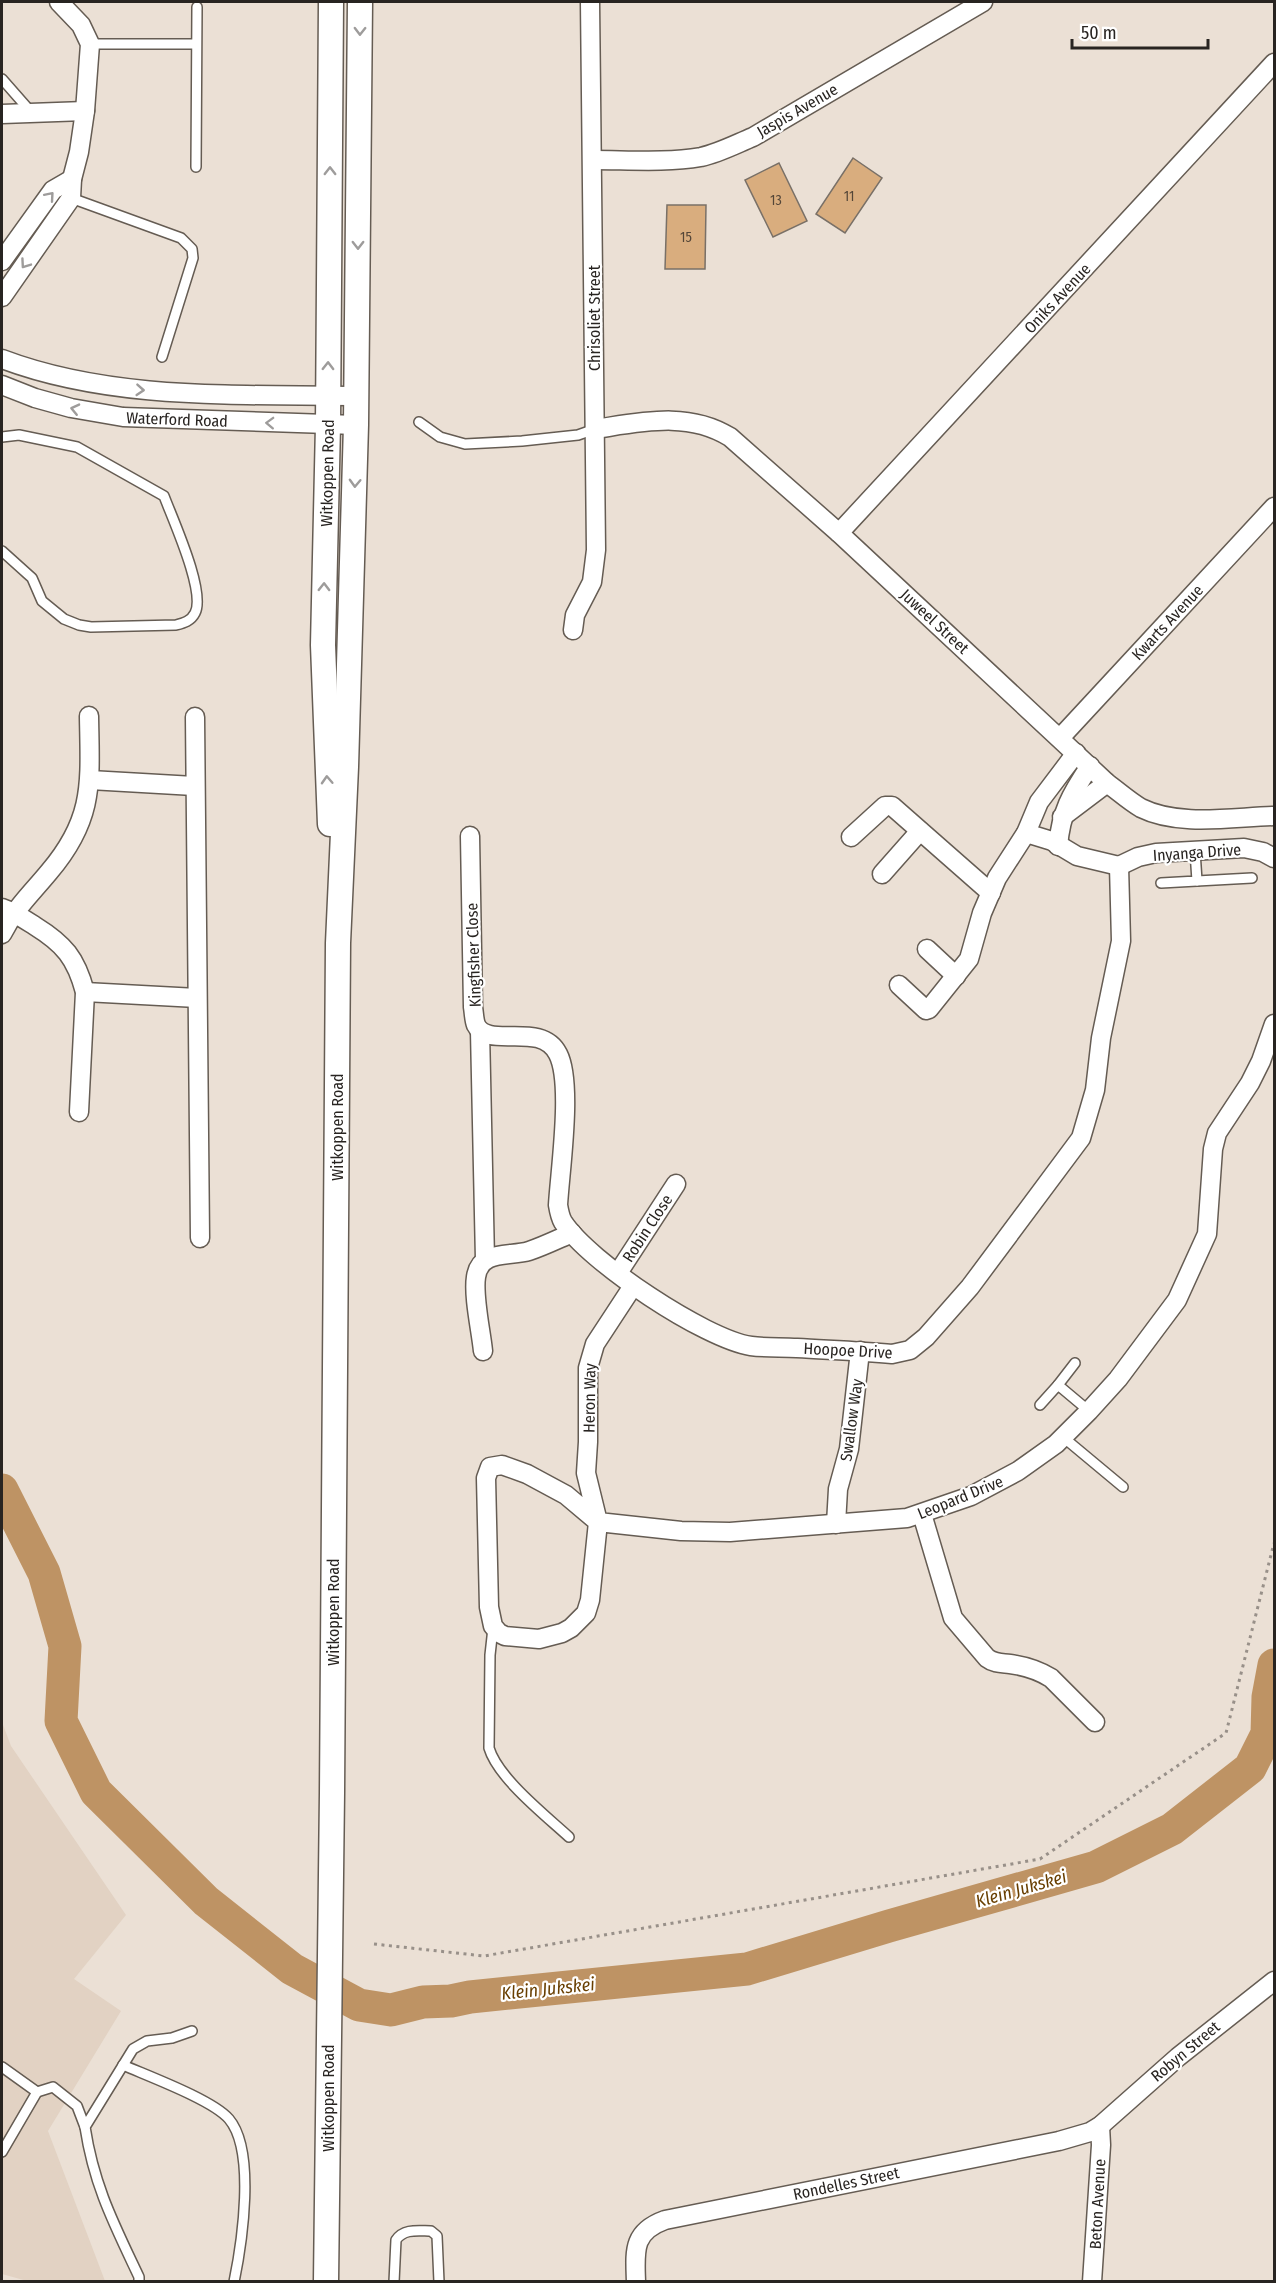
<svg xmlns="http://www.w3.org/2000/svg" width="1276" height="2283" viewBox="0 0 1276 2283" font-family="'Fira Sans Condensed',sans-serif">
<rect width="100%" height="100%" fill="#ebe0d5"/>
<path fill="#e2d2c3" d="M2,1722L11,1746L126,1915L74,1979L121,2011L48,2131L105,2281H27L2,2274Z"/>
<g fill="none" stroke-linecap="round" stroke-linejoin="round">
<path stroke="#be9364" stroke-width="33" d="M2,1490L44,1573L65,1646L61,1721L96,1792L206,1901L292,1969L359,2005L391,2010L423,2002L451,2001L470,1997L747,1969L889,1926L1096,1867L1172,1829L1250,1768L1267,1734L1268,1697L1274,1665"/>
</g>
<g fill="#d9ad7e" stroke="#797067" stroke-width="1.5">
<path d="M853,158L882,178L845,233L816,214Z"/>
<path d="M779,163L807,221L773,237L745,180Z"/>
<path d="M667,205H706L705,269H665Z"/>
</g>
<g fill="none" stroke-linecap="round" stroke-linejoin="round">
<g stroke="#655c53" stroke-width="12">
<g id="service">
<path d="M90,44H196"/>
<path d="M2,79L31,112"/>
<path d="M196,167L197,7"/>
<path d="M71,198L181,238L192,249L193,258L162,357"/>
<path d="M419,422L440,437L465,444L522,441L578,435L595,429"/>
<path d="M2,437L19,435L77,447L164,496C173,520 206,592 195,613C191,621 184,623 176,625L91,627L79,625L64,619L42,601L32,578L2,551"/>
<path d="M1197,881L1252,878"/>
<path d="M1161,883L1197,881L1195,851"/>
<path d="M1058,1385L1075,1363"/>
<path d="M1040,1405L1058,1385L1089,1411"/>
<path d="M1063,1437L1123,1487"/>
<path d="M493,1628L490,1655L489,1748C498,1778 545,1815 569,1837"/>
<path d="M123,2065C148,2076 213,2100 229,2119C256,2151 242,2243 234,2282"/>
<path d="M2,2067L37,2092L2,2152"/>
<path d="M37,2092L53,2087L77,2106L85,2127"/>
<path d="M139,2282V2277C114,2224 94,2186 85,2127L133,2049L147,2041L172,2038L192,2031"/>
<path d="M394,2282L396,2240C404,2228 419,2231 431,2231L437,2236L439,2282"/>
</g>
</g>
<g stroke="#655c53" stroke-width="21">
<g id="minor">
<path d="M2,114L85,111"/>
<path d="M593,160C629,160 666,163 701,157C719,153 736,144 753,137L983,2"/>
<path d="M2,261L53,190L72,179"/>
<path d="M2,297L71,198L72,179L79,152L85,111L90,44L81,25L59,2"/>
<path d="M2,359C113,401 239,394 356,396"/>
<path d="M2,385L35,398L71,408L123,417L356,425"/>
<path d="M595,429C642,422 688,411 730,437L839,533L1107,783C1118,791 1129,801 1141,808C1179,827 1233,817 1274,816"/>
<path d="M839,533L1274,63"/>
<path d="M573,630L575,615L592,582L596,550L590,2"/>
<path d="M195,717L200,1238"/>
<path d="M1060,738L1274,507"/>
<path d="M90,780L194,786"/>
<path d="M1062,817L1107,783"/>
<path d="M1026,833L1052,841L1077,856L1119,866"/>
<path d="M470,836L473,1007C474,1013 474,1020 476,1025C488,1050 541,1020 558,1054C573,1083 560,1170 558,1205C559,1211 560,1217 563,1222C589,1262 705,1339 751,1346C766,1348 782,1347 797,1348C829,1350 860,1351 892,1354L910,1350L926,1337L970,1287L1081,1138L1095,1090L1101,1038L1121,941L1119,866"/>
<path d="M851,837L885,806H892L991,893"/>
<path d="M1058,846C1061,812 1071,794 1090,766"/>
<path d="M1119,866L1138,857L1156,853L1244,848L1263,852L1274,858"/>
<path d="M882,874L920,831"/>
<path d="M2,908C14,912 24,919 35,926C64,944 76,958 85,992L79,1112"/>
<path d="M2,934C16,907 30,895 49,872C95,818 90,782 89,716"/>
<path d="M927,949L956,976"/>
<path d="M899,985L926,1010L929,1009L969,959L982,913L997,878L1026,833L1039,802L1076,753"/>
<path d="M85,992L197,998"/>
<path d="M480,1031L485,1260"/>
<path d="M618,1273L676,1184"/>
<path d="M633,1286L595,1344L588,1368V1442L586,1473L598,1522L590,1600L586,1613L571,1628L562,1633L539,1639L505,1636L499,1633L493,1626L489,1607L486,1478L490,1467L502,1465L527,1474L566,1495L598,1522L681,1531L730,1532L907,1518L971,1496L1018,1471L1056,1444L1089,1411L1118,1379L1177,1300L1207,1234L1213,1149L1217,1133L1250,1083L1261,1061L1274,1024"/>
<path d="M483,1351C481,1331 473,1296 476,1277C480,1249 510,1257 529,1251C544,1246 558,1239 572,1233"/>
<path d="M922,1514L953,1618L987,1658C995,1664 1002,1663 1010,1664C1025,1666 1038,1670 1051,1678L1095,1722"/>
<path d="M836,1524L838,1489L849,1449L860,1351"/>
<path d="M636,2282C635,2251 632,2232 665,2220L1059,2141L1090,2132L1100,2126L1178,2057L1274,1981"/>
<path d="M1092,2282L1101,2145L1100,2126"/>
</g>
</g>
<g stroke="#655c53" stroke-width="27">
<g id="secondary">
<path d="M330,824L323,645L328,425L331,2"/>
<path d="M326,2282L332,1793L338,943L346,767L356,425L360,2"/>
</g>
</g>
<path stroke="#989089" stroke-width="3" stroke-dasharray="3 4.5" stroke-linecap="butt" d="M374,1944L484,1956L1040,1859L1226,1733L1274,1543"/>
<use href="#service" stroke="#fff" stroke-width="9"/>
<use href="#minor" stroke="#fff" stroke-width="18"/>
<use href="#secondary" stroke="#fff" stroke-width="24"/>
</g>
<defs><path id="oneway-chevron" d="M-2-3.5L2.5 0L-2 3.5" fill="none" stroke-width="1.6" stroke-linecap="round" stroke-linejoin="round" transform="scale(1.5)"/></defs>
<g stroke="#9e9c9b">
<use href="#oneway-chevron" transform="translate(360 31) rotate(91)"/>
<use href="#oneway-chevron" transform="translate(330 171) rotate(-90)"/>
<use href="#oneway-chevron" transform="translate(50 196) rotate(-49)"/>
<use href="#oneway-chevron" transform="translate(358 245) rotate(90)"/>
<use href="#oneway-chevron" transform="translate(25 264) rotate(125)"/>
<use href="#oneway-chevron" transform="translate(328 366) rotate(-89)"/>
<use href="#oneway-chevron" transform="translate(140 390) rotate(4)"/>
<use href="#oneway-chevron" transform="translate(75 409) rotate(-167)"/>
<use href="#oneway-chevron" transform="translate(270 423) rotate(-178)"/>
<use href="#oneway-chevron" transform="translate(355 483) rotate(92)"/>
<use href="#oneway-chevron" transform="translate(324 587) rotate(-89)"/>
<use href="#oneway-chevron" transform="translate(327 780) rotate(-93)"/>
</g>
<g text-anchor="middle" stroke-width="4.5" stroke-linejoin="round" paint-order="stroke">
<g font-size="14" fill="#544638">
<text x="849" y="201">11</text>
<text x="776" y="205">13</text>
<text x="686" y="242">15</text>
</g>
<g font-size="16" fill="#282421" stroke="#fff">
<text transform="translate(797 110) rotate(-30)" y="6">Jaspis Avenue</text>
<text transform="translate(1057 298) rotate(-47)" y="6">Oniks Avenue</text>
<text transform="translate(594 318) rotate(-90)" y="6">Chrisoliet Street</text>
<text transform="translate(177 419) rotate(2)" y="6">Waterford Road</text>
<text transform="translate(327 473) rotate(-89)" y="6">Witkoppen Road</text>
<text transform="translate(935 621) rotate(43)" y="6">Juweel Street</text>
<text transform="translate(1167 622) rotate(-47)" y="6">Kwarts Avenue</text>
<text transform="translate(1197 852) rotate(-4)" y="6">Inyanga Drive</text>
<text transform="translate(473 955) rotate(-92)" y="6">Kingfisher Close</text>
<text transform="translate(337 1127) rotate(-90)" y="6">Witkoppen Road</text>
<text transform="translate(647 1228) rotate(-57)" y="6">Robin Close</text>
<text transform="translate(848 1350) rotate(3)" y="6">Hoopoe Drive</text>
<text transform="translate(589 1398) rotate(-89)" y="6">Heron Way</text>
<text transform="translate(851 1420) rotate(-82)" y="6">Swallow Way</text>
<text transform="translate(960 1497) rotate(-22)" y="6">Leopard Drive</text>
<text transform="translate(333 1612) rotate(-90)" y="6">Witkoppen Road</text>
<text transform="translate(1185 2051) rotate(-40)" y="6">Robyn Street</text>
<text transform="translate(328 2098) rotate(-90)" y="6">Witkoppen Road</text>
<text transform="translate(846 2183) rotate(-12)" y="6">Rondelles Street</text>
<text transform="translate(1097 2204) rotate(-87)" y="6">Beton Avenue</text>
</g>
<g font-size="18" font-style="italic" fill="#683e00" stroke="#fff">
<text transform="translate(1021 1889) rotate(-16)" y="6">Klein Jukskei</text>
<text transform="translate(548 1989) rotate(-6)" y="6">Klein Jukskei</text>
</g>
</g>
<rect width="1276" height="2283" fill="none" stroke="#282421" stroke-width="6"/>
<path d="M1072 39v9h136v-9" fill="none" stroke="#282421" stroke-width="3"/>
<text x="1081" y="39" font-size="18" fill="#282421" stroke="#ffffff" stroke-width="4.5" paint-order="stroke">50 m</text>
</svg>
